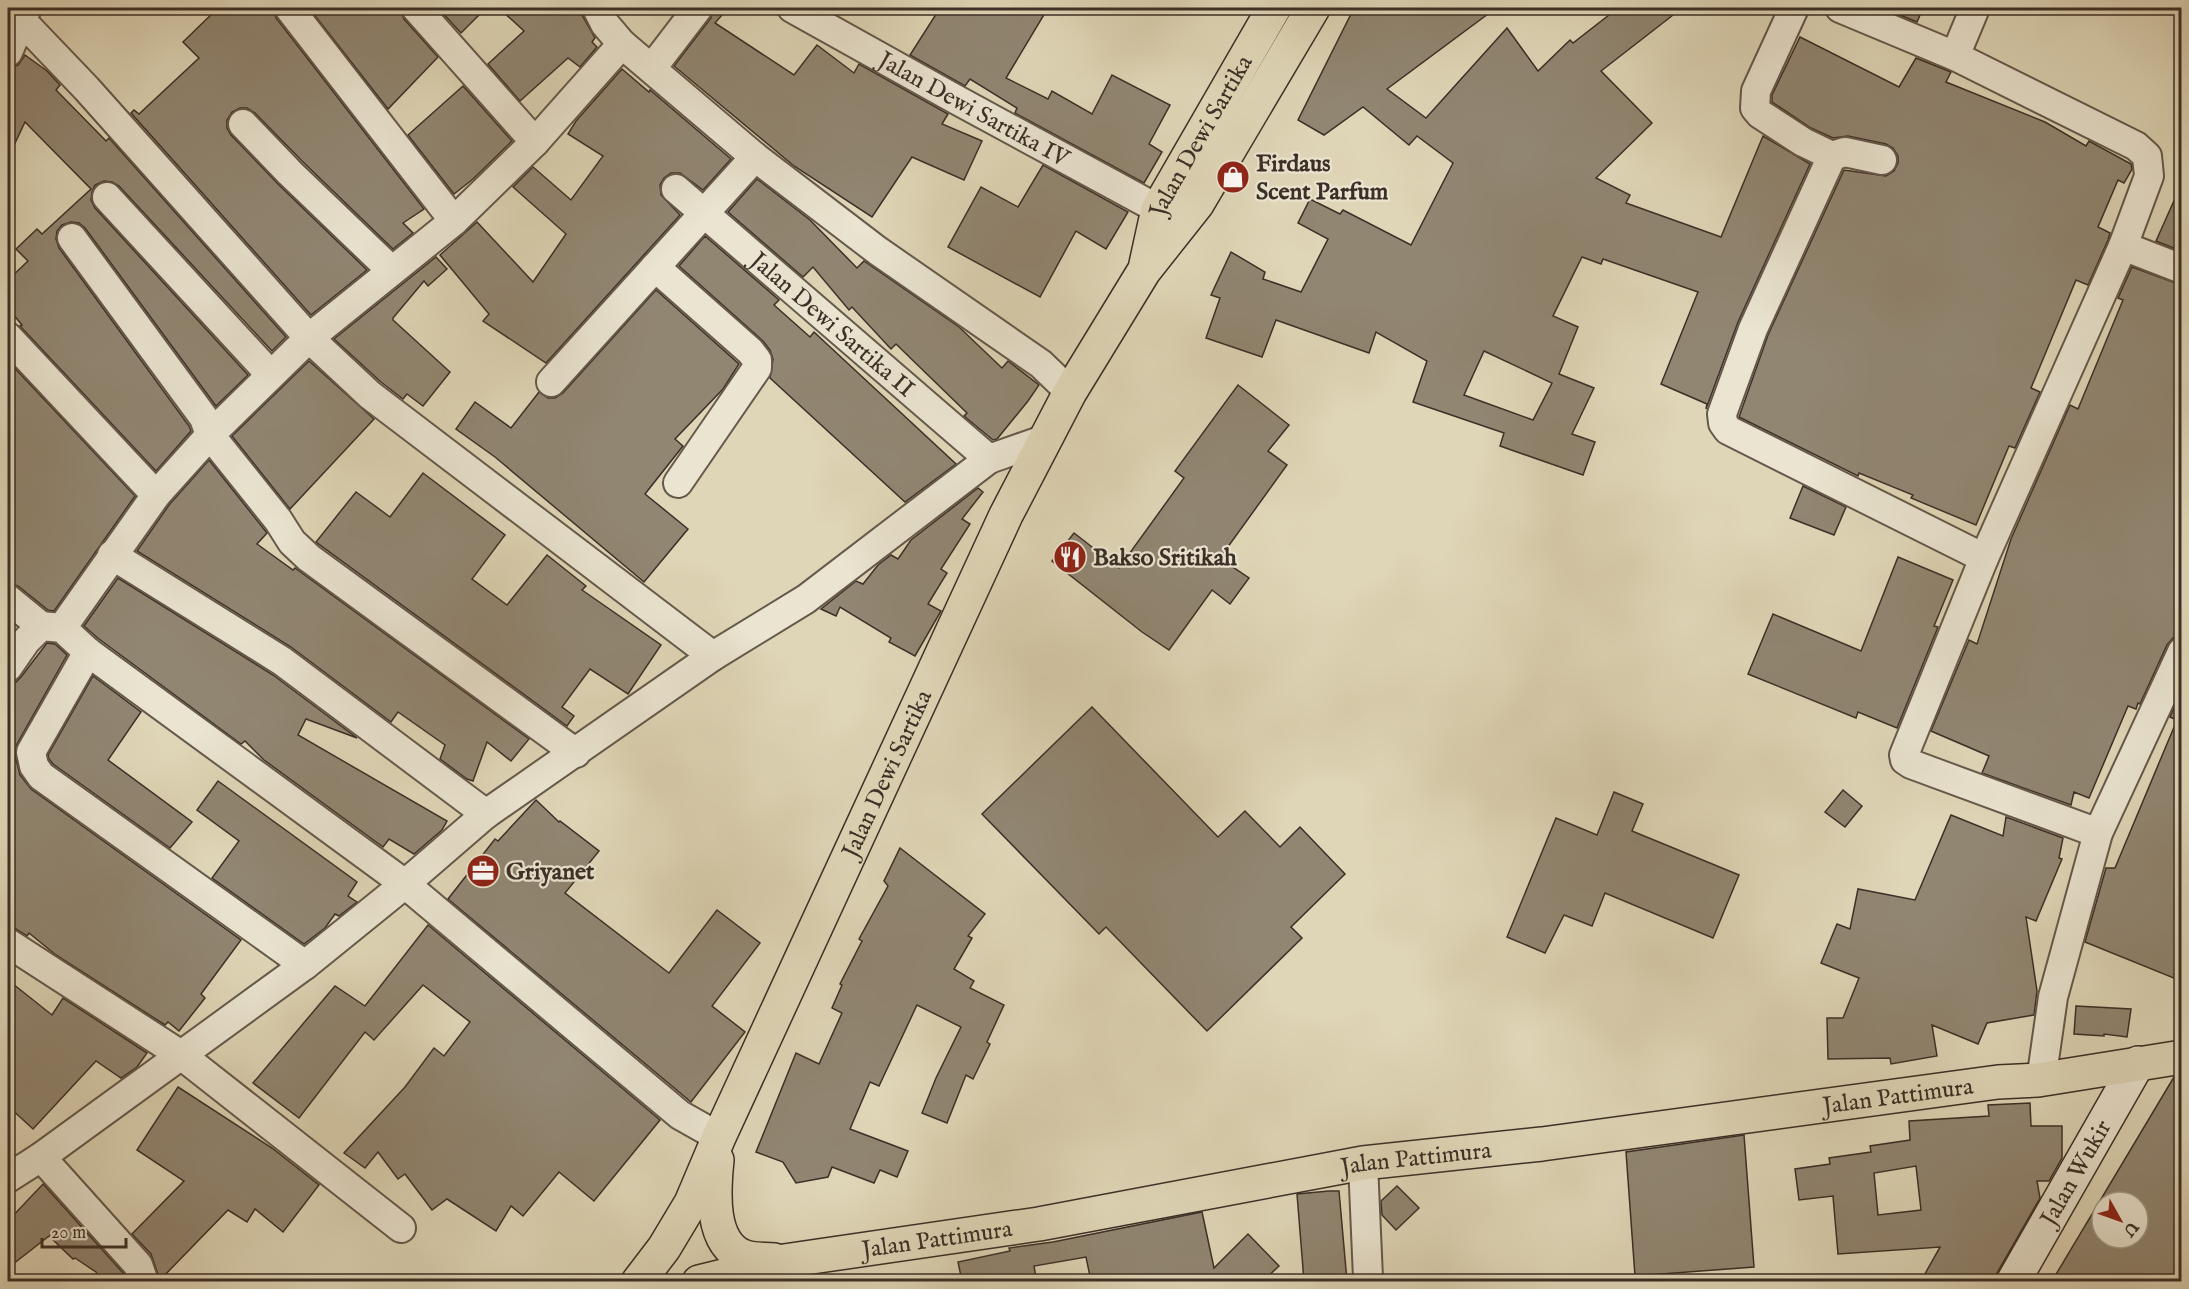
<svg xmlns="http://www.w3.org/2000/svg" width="2189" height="1289" viewBox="0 0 2189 1289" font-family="'IM FELL English',serif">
<rect width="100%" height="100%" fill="#dfd6b7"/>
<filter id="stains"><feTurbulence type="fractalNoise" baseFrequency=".00333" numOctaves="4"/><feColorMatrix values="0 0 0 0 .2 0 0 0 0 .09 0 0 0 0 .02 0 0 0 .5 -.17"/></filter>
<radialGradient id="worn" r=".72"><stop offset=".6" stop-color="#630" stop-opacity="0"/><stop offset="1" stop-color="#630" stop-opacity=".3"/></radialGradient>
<g fill="#918672" stroke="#3c2f27" stroke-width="1.5" fill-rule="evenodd">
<path d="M218,8H273L276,18L424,209L403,223L413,233L393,249L302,161L255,113L247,108H240L232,112L227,120V128L231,135L279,185L367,270L311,315L131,113L134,110L139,114L199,58L183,42Z"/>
<path d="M309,8H400L404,19L438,57L388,109Z"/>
<path d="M438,8H486L461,33Z"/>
<path d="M499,8H581L582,15L595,38L592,42L597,47L580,67L568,58L520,101L488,64L524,31Z"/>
<path d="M714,8H728L715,23L794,75L817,45L854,73L859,64L948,114L942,124L982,141L964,180L912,157L872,217L794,166L674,66L711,18Z"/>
<path d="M940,8H1048L1006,78L1048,99L1052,91L1092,114L1112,75L1170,105L1149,144L1162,152L1144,183L1015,113L1017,108L970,79L965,86L910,55Z"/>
<path d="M1354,8H1496L1387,89L1426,118L1507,28L1538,71L1570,40L1573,43L1618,8H1682L1601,71L1652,123L1596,178L1630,195L1626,203L1721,237L1763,136L1810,164L1738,322L1706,409L1707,404L1661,384L1698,292L1603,259L1601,264L1582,257L1553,316L1578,327L1559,374L1594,388L1572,434L1595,442L1583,475L1500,446L1504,433L1413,402L1427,361L1376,332L1369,353L1276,320L1262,357L1206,338L1220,298L1211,295L1231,252L1265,272L1263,279L1301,292L1328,239L1298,223L1310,199L1340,214L1343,210L1411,245L1453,163L1417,136L1409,145L1363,107L1324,135L1298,120ZM1484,351L1552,383L1533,420L1464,395Z"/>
<path d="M1882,8H1906L1920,15L1917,22Z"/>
<path d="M1800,37L1899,87L1916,58L1951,72L1946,82L2045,122L2086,146L2089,141L2131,164L2132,169L2124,183L2118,180L2098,227L2110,233L2108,240L2088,285L2076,280L2031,388L2040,392L2015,448L2009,446L1976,525L1911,498L1913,495L1859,473L1858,476L1739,417L1768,335L1844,170L1886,176L1894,171L1898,163V156L1893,148L1886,144L1848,136L1833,138L1811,128L1772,102V95Z"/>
<path d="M25,55L47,71L60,85L56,90L106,141L109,138L286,337L272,351L119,186L112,182L104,181L95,185L92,192L91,200L95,208L248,375L216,406L85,228L79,223L71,222L62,225L57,231L56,239L59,248L189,426L191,431L156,471L20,326L22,325L8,308V280L28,261L16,249L37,229L42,234L91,189L25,122L8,158V68L18,65Z"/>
<path d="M622,69L649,92L650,90L731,159L703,190L680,173H671L664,178L660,185L661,195L680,215L546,363L483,321L489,314L440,255L477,222L533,282L566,234L513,187L533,167L571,200L603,156L568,134L576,121Z"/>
<path d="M463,86L512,141L473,179L454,194L408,135Z"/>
<path d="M1043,165L1128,212L1106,249L1076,231L1040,297L948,247L981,187L1018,207Z"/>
<path d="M757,179L810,220L857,268L864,261L959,327L1002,368L1008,361L1039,385L1028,401L997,439L993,440L964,416L967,413L896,344L891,349L852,307L849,310L813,267L803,277L728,212Z"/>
<path d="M2181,185V251L2156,241Z"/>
<path d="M705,236L779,300L774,305L810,337L814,332L956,464L905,502L770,378L773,359L770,350L763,341L679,266Z"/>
<path d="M436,257L447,269L428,286L424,281L393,318V320L450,372L423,406L407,394L403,399L381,382L334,339Z"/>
<path d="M2132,267L2181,285V636L2173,638L2167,645L2140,704L2138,703L2136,709L2128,706L2089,798L2074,792L2071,805L1982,773L1989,756L1931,731L1969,640L1977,644L2011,539L2070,405L2078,409L2123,300L2118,298Z"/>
<path d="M656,290L739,364L723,389L675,439L683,446L645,494L688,529L644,582L495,457L456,429L475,402L511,428L539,392L548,398H555L563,393Z"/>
<path d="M8,361L135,496L54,611L48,610L18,586L8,583Z"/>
<path d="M309,361L374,419L290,509L232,436Z"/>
<path d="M1238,385L1289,425L1268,451L1287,465L1222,555L1229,560L1227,563L1249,578L1230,604L1212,590L1169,650L1142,632L1052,561L1074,533L1119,568L1184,478L1175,471Z"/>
<path d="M209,460L267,533L257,544L293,570L295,568L529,739L511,761L487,742L473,781L467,779L440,759L445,745L398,712L391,722L291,647L137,551L169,505Z"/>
<path d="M423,473L505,535L472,579L507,605L547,555L586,586L582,590L661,645L628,694L590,669L562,707L574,716L567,726L316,542L356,492L390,517Z"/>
<path d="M1803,486L1846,507L1834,535L1790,518Z"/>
<path d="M978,488L983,492L962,519L970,524L941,569L947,573L928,604L941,611L915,656L889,642L891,638L840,607L836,616L821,609L856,581L863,584L878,565L891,555L898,559L911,540Z"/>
<path d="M1898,557L1953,580L1934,626L1938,627L1897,728L1858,712L1856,718L1748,674L1773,614L1861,651Z"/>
<path d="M118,578L273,675L357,738L306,719L298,735L447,821L442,830L414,854L389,839L383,847L264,760L245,741L241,744L99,639L84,626Z"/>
<path d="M47,643L55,644L67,655L17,744L15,758L8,751V683L16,682L21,677Z"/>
<path d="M93,676L141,712L108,760L192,822L170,848L53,764L49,759L48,755Z"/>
<path d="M2181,692V981L2085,942L2106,868H2115L2177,720L2170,717Z"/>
<path d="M1092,707L1218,837L1245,811L1280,847L1300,827L1345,874L1291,927L1302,938L1207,1031L1106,927L1099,934L982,814Z"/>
<path d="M16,759L20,775L31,789L241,940L201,994L205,998L179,1031L168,1022L165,1025L56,955L29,933L27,936L16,929L8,927V770Z"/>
<path d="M218,781L357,882L348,896L357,902L339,916L335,914L325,928L304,944L212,878L239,841L197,810Z"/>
<path d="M1843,790L1862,806L1845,827L1825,812Z"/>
<path d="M1614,792L1643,804L1632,831L1739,875L1713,938L1605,893L1592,926L1564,915L1545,953L1507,937L1556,818L1597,835Z"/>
<path d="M536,800L559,822L560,821L599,851L565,893L669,973L717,910L760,943L712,1006L745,1032L691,1102L448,899L495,839L498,841Z"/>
<path d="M1951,815L2003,836L2006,817L2063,838L2059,858L2062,859L2036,921L2026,917L2037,991L2034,1015L1987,1023L1978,1044L1932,1025L1937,1056L1891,1064L1890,1058L1828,1059L1827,1018H1843L1859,978L1821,963L1837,924L1850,929L1858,889L1915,900Z"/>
<path d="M900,848L985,914L968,936L972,938L954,969L974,981L970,988L1004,1005L987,1042L990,1044L973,1079L966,1075L947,1123L922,1113L936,1078L961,1027L917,1005L879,1086L870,1082L850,1129L908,1151L897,1177L880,1170L874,1183L832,1167L828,1177L796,1183L783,1162L756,1152L796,1053L819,1064L842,1013L832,1008L842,985L840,984L862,941L859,939L888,886L884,881Z"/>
<path d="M428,925L660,1120L594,1201L559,1172L523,1216L511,1206L496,1231L447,1199L432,1210L405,1174L398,1179L378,1152L365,1168L344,1153L405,1087L434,1048L444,1056L470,1022L423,985L374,1040L365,1032L299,1118L253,1083L335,986L365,1006Z"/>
<path d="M8,980L52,1015L63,998L147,1053L137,1067L121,1078L96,1061L33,1129L8,1106Z"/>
<path d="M2076,1006L2131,1009L2127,1037L2104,1034V1036L2074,1034Z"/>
<path d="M2181,1076V1281H2052L2174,1077ZM2102,1202H2138V1238H2102Z"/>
<path d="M178,1087L272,1148L319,1185L283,1232L255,1209L247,1222L228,1210L160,1280L151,1254L132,1234L184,1181L137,1150Z"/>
<path d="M2030,1103L2031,1126H2062V1158L2049,1181H2037L2040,1198L1997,1273L1994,1281H1921L1940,1247L1838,1254L1833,1196L1799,1200L1795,1169L1830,1164L1829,1158L1871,1152L1870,1146L1910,1140L1909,1121L1989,1116L1988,1105ZM1916,1166L1921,1210L1878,1215L1874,1173Z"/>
<path d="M1744,1135L1754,1267L1635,1276L1626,1152Z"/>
<path d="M43,1184L124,1274L126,1281H101L96,1272L75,1258L73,1259L49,1236L8,1268V1221Z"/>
<path d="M1397,1186L1419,1208L1396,1230L1382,1215L1381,1201Z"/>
<path d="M1329,1191H1339L1347,1281H1304L1297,1194Z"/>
<path d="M1202,1212L1214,1268L1248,1234L1279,1266L1263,1281H1091L1086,1257L1034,1266L1036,1277L1010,1281H962L958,1262L1010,1251L1009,1248L1053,1242Z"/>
</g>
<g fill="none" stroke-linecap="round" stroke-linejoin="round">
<g stroke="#65594b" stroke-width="32">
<g id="street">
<path d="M289,8L454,221"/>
<path d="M416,8L535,142"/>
<path d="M597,8L605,24L622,44L755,157L878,251L1041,364L1070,392"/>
<path id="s1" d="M792,8L957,100L1158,209"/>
<path d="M1794,8L1756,91L1755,108L1760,114L1803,142L1832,156"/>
<path d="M1840,8L1955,56L2136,146L2147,156L2149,176L2123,246L1984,558L1904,755L1905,760L1911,764L2098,833"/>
<path d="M21,20L87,89L309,338L370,395L713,656"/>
<path d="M8,52L27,8"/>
<path d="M1955,56L1975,8"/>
<path d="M652,68L698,8"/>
<path d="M243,124L290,173L391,270"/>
<path d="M1882,160L1845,152L1832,156L1753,329L1722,414L1723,423L1728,430L1984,558"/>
<path id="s2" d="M676,189L989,459"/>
<path d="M107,197L270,374"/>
<path d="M72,238L204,418L210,435L278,520L292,542L309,558L576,753"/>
<path d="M2123,246L2182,269"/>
<path d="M655,267L750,351L757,360V368L678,483"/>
<path d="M8,337L156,495"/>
<path d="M551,382L755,157"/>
<path d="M112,555L282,661L486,814"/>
<path d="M8,599L41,626"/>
<path d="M62,628L156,495L210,435L309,338L454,221L535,142L622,44"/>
<path d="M88,652L31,752L34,766L41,776L305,965"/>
<path d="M8,667L26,641L41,626L62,628L88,652L405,884L680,1115L719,1137"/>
<path d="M8,943L181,1055L401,1228"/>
<path d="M2038,1080L2043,1067L2053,997L2098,833L2182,652"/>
<path d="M41,1157L138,1265L144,1282"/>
<path d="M1363,1163L1368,1278L1370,1282"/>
<path d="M8,1178L41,1157L305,965L405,884L486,814L713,656L806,599L989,459L1046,439"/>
</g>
</g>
<g stroke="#3c2f27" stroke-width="36">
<g id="secondary">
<path id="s3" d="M2013,1282L2138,1063"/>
</g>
</g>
<g stroke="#3c2f27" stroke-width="36">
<g id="primary">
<path id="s4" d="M1146,264L1158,209L1274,8"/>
<path d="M717,1160C714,1189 709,1245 745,1257C754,1260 765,1259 774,1260"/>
<path id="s5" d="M638,1282L664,1248L691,1203L719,1137L1006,515L1070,392L1144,271L1197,204L1313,8"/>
<path id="s6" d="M699,1282L784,1261L1039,1224L1363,1163L1542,1144L1998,1082L2038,1080L2182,1057"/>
</g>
</g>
<use href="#street" stroke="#eae4d0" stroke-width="28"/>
<use href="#secondary" stroke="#eae4d0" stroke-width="33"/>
<use href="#primary" stroke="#dfd6b7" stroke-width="33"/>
</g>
<defs>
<g id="shop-disc" transform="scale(1.725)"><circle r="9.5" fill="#8f2418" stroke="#eae4d0"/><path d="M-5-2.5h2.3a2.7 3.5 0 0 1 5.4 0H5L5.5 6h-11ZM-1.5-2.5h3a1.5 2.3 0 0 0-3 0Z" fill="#fff"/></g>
<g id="restaurant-disc" transform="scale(1.725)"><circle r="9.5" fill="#8f2418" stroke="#eae4d0"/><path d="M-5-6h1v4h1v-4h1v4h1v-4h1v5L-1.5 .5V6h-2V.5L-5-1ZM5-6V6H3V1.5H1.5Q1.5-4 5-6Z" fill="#fff"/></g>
<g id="office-disc" transform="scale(1.725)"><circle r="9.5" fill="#8f2418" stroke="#eae4d0"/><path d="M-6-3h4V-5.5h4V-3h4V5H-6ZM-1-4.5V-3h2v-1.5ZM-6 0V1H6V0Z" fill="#fff"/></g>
</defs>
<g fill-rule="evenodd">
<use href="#shop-disc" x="1233" y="177"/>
<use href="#restaurant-disc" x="1070" y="557"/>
<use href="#office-disc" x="483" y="871"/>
</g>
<g text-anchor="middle" stroke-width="4.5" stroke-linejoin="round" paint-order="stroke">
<g font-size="24" fill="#3c2f27" stroke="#eae4d0">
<text dy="8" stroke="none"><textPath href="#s1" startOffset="208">Jalan Dewi Sartika IV</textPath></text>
<text dy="8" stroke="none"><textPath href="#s4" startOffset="141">Jalan Dewi Sartika</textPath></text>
<text dy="8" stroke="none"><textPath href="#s2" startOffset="207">Jalan Dewi Sartika II</textPath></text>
<text dy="8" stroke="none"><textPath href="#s5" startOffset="567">Jalan Dewi Sartika</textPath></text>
<text dy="8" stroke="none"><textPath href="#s6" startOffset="1214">Jalan Pattimura</textPath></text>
<text dy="8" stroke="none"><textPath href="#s6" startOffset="728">Jalan Pattimura</textPath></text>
<text dy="8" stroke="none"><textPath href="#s3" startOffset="126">Jalan Wukir</textPath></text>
<text dy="8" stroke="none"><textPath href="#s6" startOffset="242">Jalan Pattimura</textPath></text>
</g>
<g font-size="24" font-weight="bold" fill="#3c2f27" stroke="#eae4d0" text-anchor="start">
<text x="1256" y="171">Firdaus<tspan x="1256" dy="28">Scent Parfum</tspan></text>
<text x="1093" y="565">Bakso Sritikah</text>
<text x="506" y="879">Griyanet</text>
</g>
</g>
<rect width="2189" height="1289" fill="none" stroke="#dfd6b7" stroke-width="30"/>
<rect x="9" y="9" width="2171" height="1271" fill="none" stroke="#3c2f27" stroke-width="3"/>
<rect x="15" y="15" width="2159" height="1259" fill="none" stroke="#3c2f27" stroke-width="1.5"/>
<g transform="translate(2120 1220) rotate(130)"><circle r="28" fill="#eae4d0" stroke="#a49c8c" stroke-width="1.5"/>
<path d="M0-4.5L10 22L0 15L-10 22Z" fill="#8f2418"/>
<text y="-9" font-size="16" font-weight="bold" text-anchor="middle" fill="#3c2f27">U</text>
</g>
<path d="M42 1238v9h84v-9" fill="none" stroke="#3c2f27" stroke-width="3"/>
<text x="51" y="1238" font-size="18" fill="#3c2f27" stroke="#eae4d0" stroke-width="4.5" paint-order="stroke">20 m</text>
<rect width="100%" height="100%" filter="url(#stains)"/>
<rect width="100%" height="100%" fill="url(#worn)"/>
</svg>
